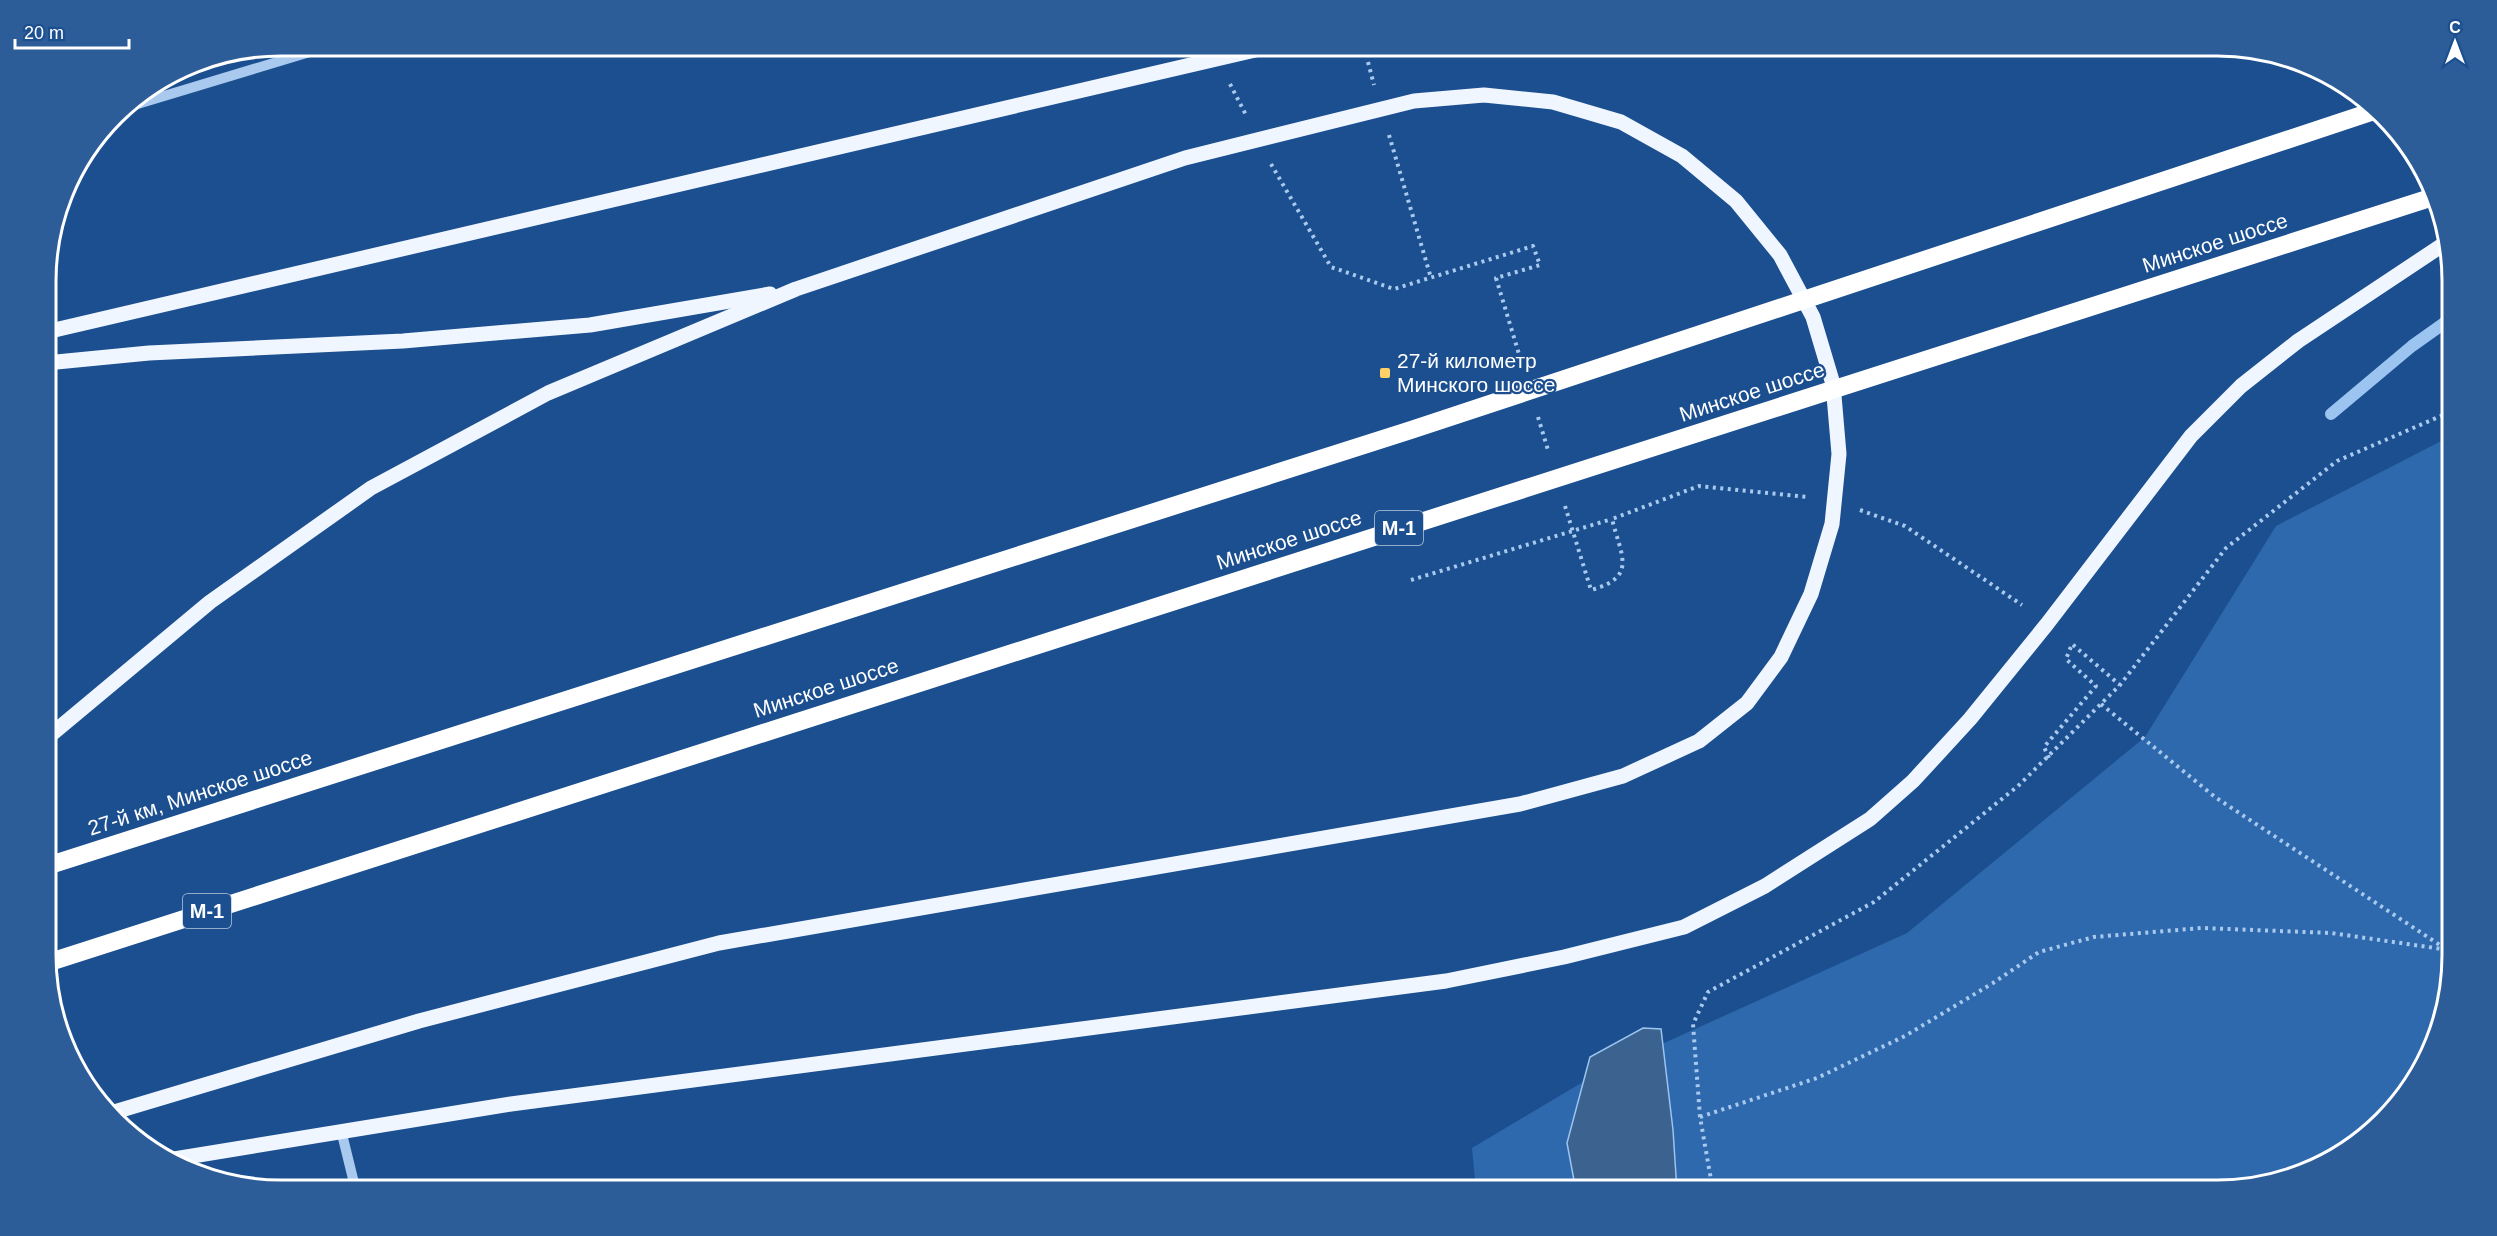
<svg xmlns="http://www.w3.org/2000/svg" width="2497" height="1236" viewBox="0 0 2497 1236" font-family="Arial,sans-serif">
<rect width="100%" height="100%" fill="#1b4f8f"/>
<path fill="#2e69ad" d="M2451,436L2452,956L2428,1059L2394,1111L2348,1151L2293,1178L2232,1191H1476L1472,1148L1598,1073L1907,933L2145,737L2276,526Z"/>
<path fill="#3c6290" stroke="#9cc4f0" stroke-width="1.5" d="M1643,1028L1661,1029L1673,1130L1677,1191H1576L1567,1143L1590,1057Z"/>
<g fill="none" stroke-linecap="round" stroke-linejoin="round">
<path stroke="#9cc4f0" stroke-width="12" d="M2331,414L2412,346L2450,319"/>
<g stroke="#a9c9ee" stroke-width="4" stroke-dasharray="3 4.5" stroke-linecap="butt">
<path d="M1368,62L1374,85"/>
<path d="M1230,84L1246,115"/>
<path d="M1389,135L1431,278"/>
<path d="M1271,164L1331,267L1394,289L1533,246L1540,265L1496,278L1522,364"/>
<path d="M1538,417L1548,450"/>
<path d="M1565,506L1591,590C1638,577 1621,556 1612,519L1699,486L1807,497"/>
<path d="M1860,510L1905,526L2022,605"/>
<path d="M1411,580L1612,519"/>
<path d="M2101,704L2215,797L2452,953"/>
<path d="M2049,758L2044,747L2096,686L2066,659L2072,644L2120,685"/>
<path d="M1700,1117L1817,1078L1905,1036L1993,983L2039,952L2094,937L2202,928L2331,933L2449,950"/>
<path d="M1713,1191L1700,1117L1693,1024L1708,992L1874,902L2018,786L2120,685L2226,548L2337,461L2450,412"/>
</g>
<g stroke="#a9c9ee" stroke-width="10">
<path d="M1209,45L1216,57"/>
<path d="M121,109L333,45"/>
<path d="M341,1130L356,1191"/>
</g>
<g stroke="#f0f6ff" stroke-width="15">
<path d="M2191,45L2238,50"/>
<path d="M46,332L1276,45"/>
<path d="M46,363L149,353L403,341L590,325L770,294"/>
<path d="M47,738L210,602L371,488L548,393L796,289L1185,158L1414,101L1484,95L1553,102L1621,122L1682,156L1736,201L1780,255L1813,317L1833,384L1839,454L1832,524L1811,594L1781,657L1747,703L1699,741L1623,776L1520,804L719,943L419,1021L111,1113"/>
<path d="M168,1160L511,1104L1446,981L1564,957L1684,927L1765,886L1870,819L1913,781L1970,719L2047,624L2191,436L2241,386L2298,341L2447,242"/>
</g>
<g stroke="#fff" stroke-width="18">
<path d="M47,866L1411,430L2377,110"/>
<path d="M47,963L2430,198"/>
</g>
</g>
<rect fill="#ffd166" stroke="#1b4f8f" stroke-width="2" x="1379" y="367" width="12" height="12" rx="3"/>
<g text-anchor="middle" stroke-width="4.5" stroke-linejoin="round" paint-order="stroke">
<g fill="#1b4f8f" stroke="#bbcadd" stroke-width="1.5">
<rect x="1375" y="511" width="48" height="34" rx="4.5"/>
<rect x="183" y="894" width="48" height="34" rx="4.5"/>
</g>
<g font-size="20" font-weight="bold" fill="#fff">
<text x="1399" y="535">М-1</text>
<text x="207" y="918">М-1</text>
</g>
<g font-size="21" fill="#fff" stroke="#1b4f8f">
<text transform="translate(2215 243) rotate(-18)" y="7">Минское шоссе</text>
<text transform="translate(1752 392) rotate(-18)" y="7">Минское шоссе</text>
<text transform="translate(1289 540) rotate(-18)" y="7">Минское шоссе</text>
<text transform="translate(826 688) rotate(-18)" y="7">Минское шоссе</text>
<text transform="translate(200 793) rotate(-18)" y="7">27-й км, Минское шоссе</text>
</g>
<g font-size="21" fill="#fff" stroke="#1b4f8f" text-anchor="start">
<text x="1397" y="368">27-й километр<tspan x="1397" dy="24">Минского шоссе</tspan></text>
</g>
</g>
<path d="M0 0H2497V1236H0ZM281 56H2217A225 225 0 0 1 2442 281V955A225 225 0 0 1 2217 1180H281A225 225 0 0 1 56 955V281A225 225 0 0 1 281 56Z" fill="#2d5d98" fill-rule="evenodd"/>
<path fill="none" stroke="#fff" stroke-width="3" d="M281 56H2217A225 225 0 0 1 2442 281V955A225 225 0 0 1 2217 1180H281A225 225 0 0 1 56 955V281A225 225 0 0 1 281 56Z"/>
<g transform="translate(2455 42)" stroke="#1b4f8f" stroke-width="4.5" paint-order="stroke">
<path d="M0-4.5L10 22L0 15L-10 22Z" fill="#ffffff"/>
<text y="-9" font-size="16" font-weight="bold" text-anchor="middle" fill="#ffffff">С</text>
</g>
<path d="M15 39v9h114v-9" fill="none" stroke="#ffffff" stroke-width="3"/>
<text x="24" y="39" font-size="18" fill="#ffffff" stroke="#1b4f8f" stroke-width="4.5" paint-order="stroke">20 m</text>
</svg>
